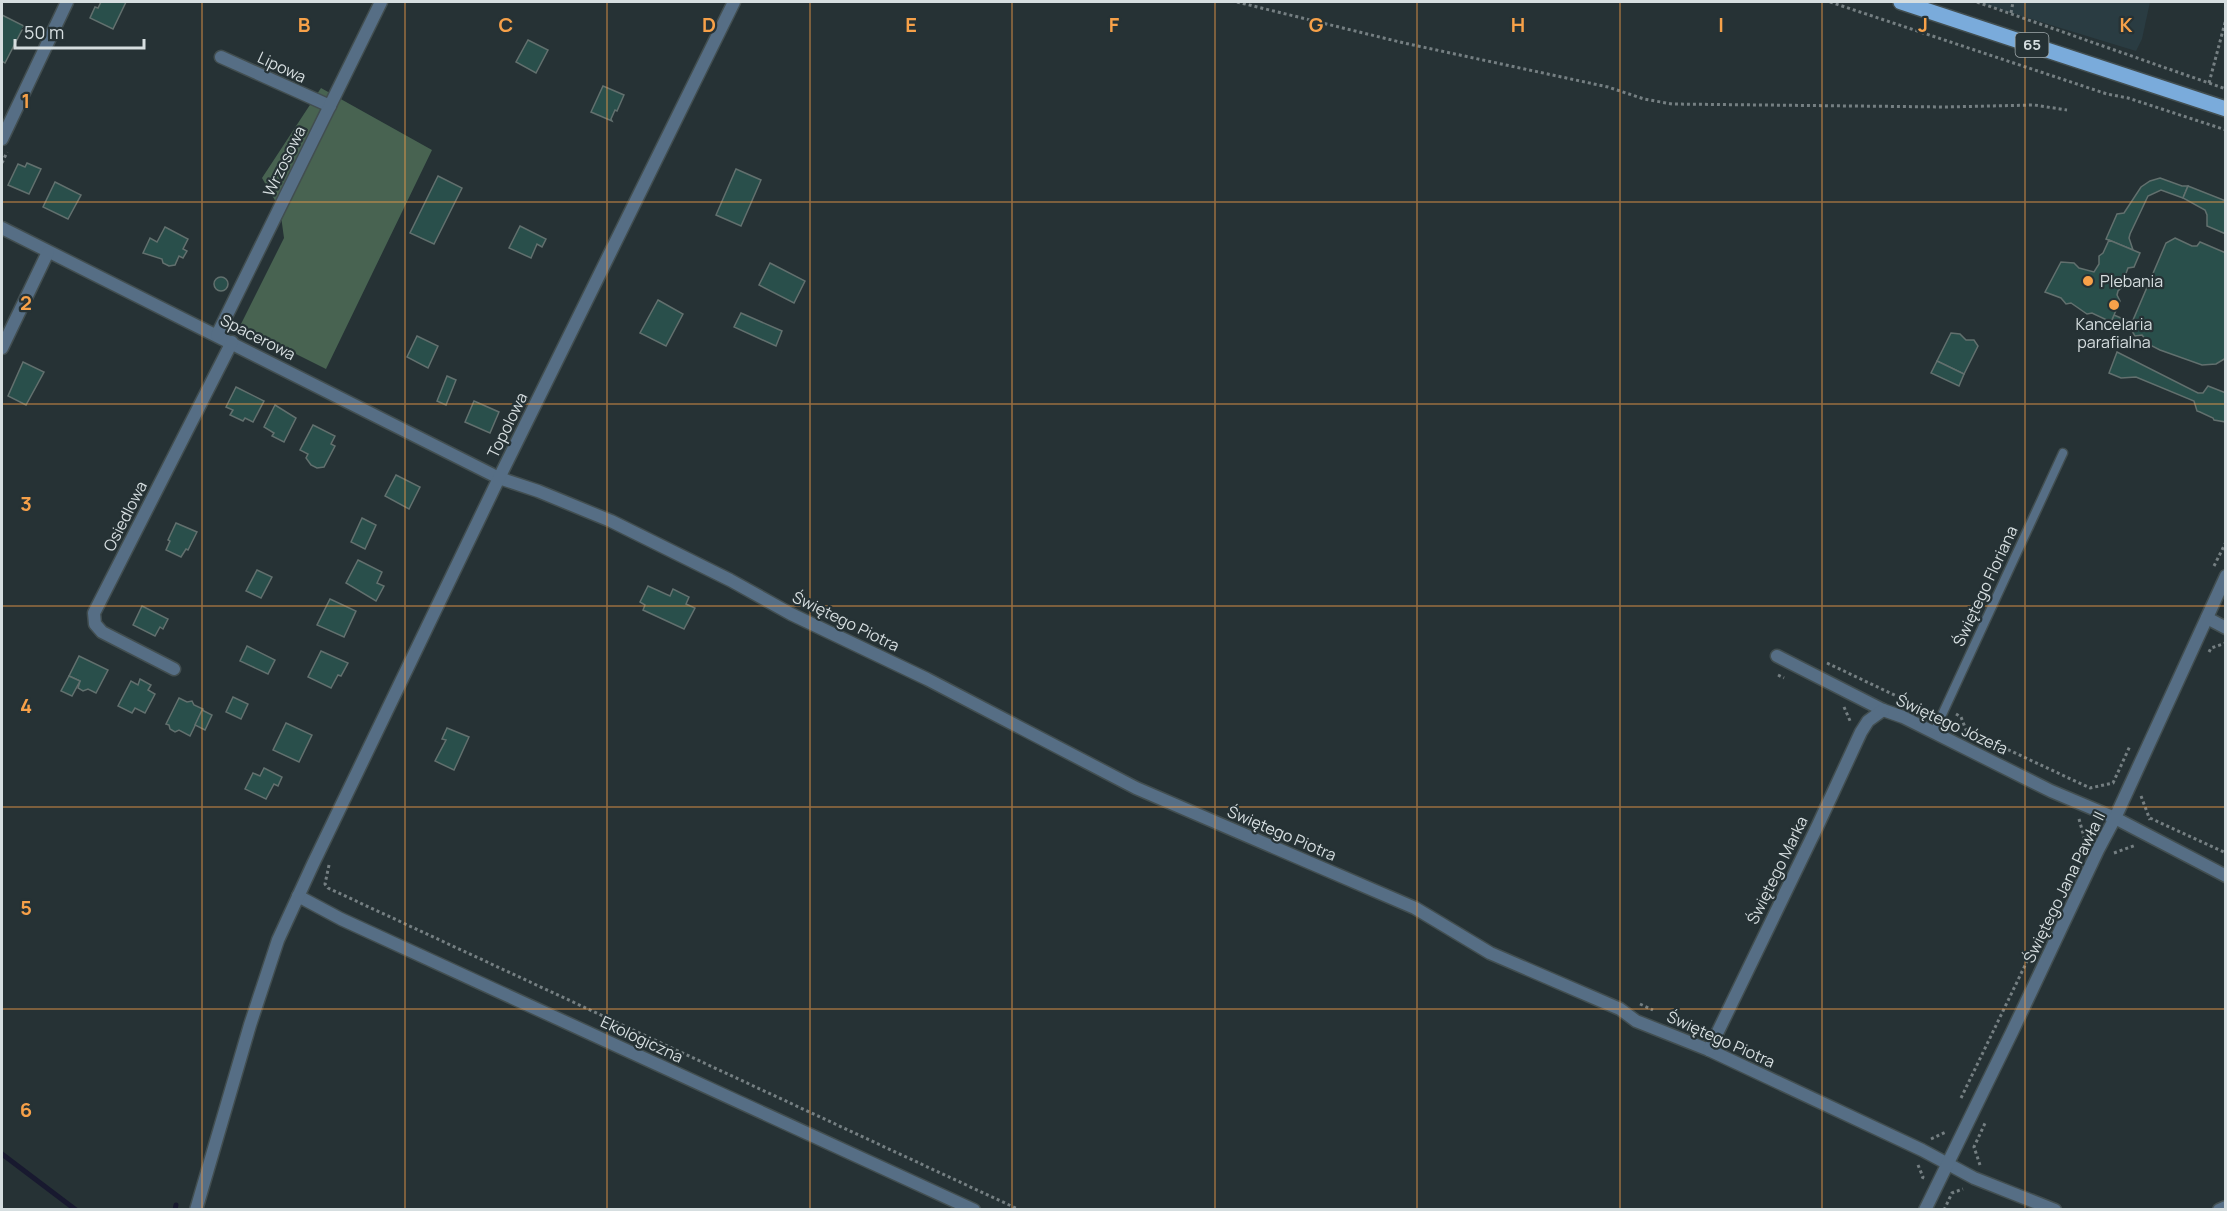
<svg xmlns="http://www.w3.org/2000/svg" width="2227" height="1211" viewBox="0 0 2227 1211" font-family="Manrope,sans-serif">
<rect width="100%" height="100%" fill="#263235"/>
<path fill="#2a3c42" d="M1976,2H2150L2142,39L2136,51Z"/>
<path fill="#486351" d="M321,88L432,150L326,369L240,326L284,238L280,209L262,178Z"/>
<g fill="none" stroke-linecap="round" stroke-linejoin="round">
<g stroke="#18192f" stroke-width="5">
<path d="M2,1154L76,1210"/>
<path d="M175,1210L176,1205"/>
</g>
</g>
<g fill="#294f4b" stroke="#62706e" stroke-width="1.5">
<path d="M101,2H126L113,29L90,18L95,7L98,8Z"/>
<path d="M2,15L24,26L5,63L2,61Z"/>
<path d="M528,40L548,50L536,73L516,62Z"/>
<path d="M603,86L624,95L617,111L615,110L611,119L612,121L591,112Z"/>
<path d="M27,163L41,169L29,194L8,185L18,164L25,167Z"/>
<path d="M736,169L761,180L741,226L716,215Z"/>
<path d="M438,176L462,188L434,244L410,233Z"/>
<path d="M2160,178L2182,186H2188L2183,198L2161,190L2148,196L2130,234L2129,238L2133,250L2106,239L2117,214L2124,213L2141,187L2150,181Z"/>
<path d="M55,182L81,195L68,219L43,207Z"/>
<path d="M2188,186L2226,201V234L2207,226V215L2205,210L2183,198Z"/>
<path d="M520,226L546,239L542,247L537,244L531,258L509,248Z"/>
<path d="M165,227L188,239L183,249L187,251L183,258L179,256L175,265L169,266L163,263L162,259L143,253L150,238L157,242Z"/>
<path d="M2175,238L2192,246H2197L2200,242L2226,253V358L2216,364L2202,365L2160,350L2150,345L2142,335L2135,336L2132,331L2111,322L2114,315L2128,321L2133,320L2166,243Z"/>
<path d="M2109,240L2140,253L2134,267L2128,268L2125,276L2126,283L2118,291L2117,295L2120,301L2111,322L2092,313L2087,314L2071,303L2066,304L2061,298L2045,292L2061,262L2074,263L2079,268L2094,272L2099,264V256L2103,253Z"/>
<path d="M770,263L805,281L794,303L759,285Z"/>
<circle cx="221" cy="284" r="7"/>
<path d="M658,300L683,314L666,346L640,333Z"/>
<path d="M741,313L782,331L776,346L734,327Z"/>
<path d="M1951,333L1960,334L1966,340H1974L1978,346L1964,374L1937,361Z"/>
<path d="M417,336L438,346L428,368L407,357Z"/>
<path d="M2117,352L2198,393H2203L2208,386L2226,393V422L2214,420L2213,418L2200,412L2197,411L2194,401L2136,377L2121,378L2109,373Z"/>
<path d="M1937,361L1964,374L1959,386L1931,373Z"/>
<path d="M23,362L44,372L26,405L8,396Z"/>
<path d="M447,376L456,380L446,405L437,401Z"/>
<path d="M236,387L264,401L253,422L245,418L243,421L230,415L233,410L226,407Z"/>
<path d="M474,401L499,412L490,433L465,422Z"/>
<path d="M275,405L296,418L284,442L272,436L274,433L264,427Z"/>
<path d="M313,425L335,436L331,444L335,446L324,467L317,468L311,465L306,458L308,454L300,450Z"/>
<path d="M396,475L420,487L409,509L385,496Z"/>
<path d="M362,518L376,525L365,549L351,542Z"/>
<path d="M176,523L197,532L188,550L186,549L181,557L166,550L170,541L168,540Z"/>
<path d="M358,560L382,572L377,583L384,586L376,601L346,583Z"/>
<path d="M257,570L272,577L261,598L246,591Z"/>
<path d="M648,586L670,596L673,589L689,597L686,604L695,608L684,629L643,610L645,605L640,602Z"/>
<path d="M330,599L356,611L344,637L317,625Z"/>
<path d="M142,606L168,619L163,629L160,627L155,636L133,625Z"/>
<path d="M247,646L275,660L268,674L240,661Z"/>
<path d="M321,651L348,663L341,676L338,675L331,688L308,677Z"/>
<path d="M79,656L108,670L96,693L88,689L83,691L78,688L80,681L69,676Z"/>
<path d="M69,676L80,681L72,696L61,691Z"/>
<path d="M140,679L151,685L148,690L155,694L145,713L135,708L132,713L118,706L131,681L138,685Z"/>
<path d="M233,697L248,704L241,719L226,712Z"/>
<path d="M179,698L187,702L192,701L194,705L203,709L190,736L179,730L175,732L170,729L169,725L166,724Z"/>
<path d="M202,710L212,715L205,730L195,725Z"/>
<path d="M286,723L312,735L299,762L273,750Z"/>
<path d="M447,728L469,737L454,770L435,761L446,740L442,739Z"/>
<path d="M264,768L282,777L278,786L274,784L266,799L245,789L253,773L260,776Z"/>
</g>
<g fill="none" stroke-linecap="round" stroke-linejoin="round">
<g stroke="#424e50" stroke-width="11">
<path id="lane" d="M1934,732L2063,453"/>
</g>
<g stroke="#424e50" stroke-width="15">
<g id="street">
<path d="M221,57L330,106"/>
<path d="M2,139L67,2"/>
<path d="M2,228L499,478L538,491L611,521L730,580L791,614L927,679L1136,788L1415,908L1490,953L1620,1009L1636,1021L1709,1050L1922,1150L1974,1178L2055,1210"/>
<path d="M217,335L381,2"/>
<path d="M2,348L48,252"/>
<path d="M2207,618L2226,628"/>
<path d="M1777,656L1883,710L1903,717L2051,791L2115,818L2226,876"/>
<path d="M174,669L102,632L95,624L94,613L232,342"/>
<path d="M298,896L341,919L974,1210"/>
<path d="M1709,1050L1818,825L1861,732L1868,721L1883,710"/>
<path d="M196,1210L250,1025L278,940L313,864L499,478L734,2"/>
<path d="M1925,1210L2012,1032L2098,850L2115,818L2226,576"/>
<path d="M2219,1210L2226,1207"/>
</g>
</g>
<g stroke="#424e50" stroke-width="18">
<path id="primary" d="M1901,2L2226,109"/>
</g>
<g stroke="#757f82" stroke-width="3" stroke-dasharray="3 3" stroke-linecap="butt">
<path d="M1237,2L1404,43L1608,87L1644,99L1672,104L1945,107L2034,105L2067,110"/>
<path d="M1830,2L2107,94L2128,98L2226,130"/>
<path d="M1977,2L2226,89"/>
<path d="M2011,13L2013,2"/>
<path d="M2209,83L2226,19"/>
<path d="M2,163L7,152"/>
<path d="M2214,566L2226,542"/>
<path d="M2209,652L2211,648L2226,643"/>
<path d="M1827,663L1907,701"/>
<path d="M1778,675L1784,678"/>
<path d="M1844,707L1851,723"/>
<path d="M1956,714L1961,717L1966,730L2090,788L2113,783L2130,746"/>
<path d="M2141,796L2150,820"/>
<path d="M2150,818L2226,853"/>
<path d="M2079,819L2086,844"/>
<path d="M2114,853L2136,845"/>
<path d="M329,865L325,884L328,888L1020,1210"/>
<path d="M1640,1004L1653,1010"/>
<path d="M1961,1098L2031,953"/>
<path d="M1931,1139L1946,1132"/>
<path d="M1918,1165L1923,1177L1921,1181"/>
<path d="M1980,1165L1974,1147L1986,1121"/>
<path d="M1944,1210L1952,1193L1963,1189"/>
</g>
<use href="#lane" stroke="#566e85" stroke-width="8"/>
<use href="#street" stroke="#566e85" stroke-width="12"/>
<use href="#primary" stroke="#7aabdb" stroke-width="15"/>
</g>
<path fill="none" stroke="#f7a149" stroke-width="1.5" stroke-opacity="0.55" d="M202,2V1210M405,2V1210M607,2V1210M810,2V1210M1012,2V1210M1215,2V1210M1417,2V1210M1620,2V1210M1822,2V1210M2025,2V1210M2,202H2226M2,404H2226M2,606H2226M2,807H2226M2,1009H2226"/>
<g fill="#f7a149" stroke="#263235" stroke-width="2">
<circle cx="2088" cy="281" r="6"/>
<circle cx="2114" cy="305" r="6"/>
</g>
<g text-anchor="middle" stroke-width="4.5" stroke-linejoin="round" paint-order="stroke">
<rect fill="#263235" stroke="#a1aaad" stroke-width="1.5" x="2015.5" y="33" width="33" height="24" rx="4.5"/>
<g font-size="15" font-weight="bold" fill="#d6dee0">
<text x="2032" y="50">65</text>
</g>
<g font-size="16" fill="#d6dee0" stroke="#263235">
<text transform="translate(282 67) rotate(25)" y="6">Lipowa</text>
<text transform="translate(284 161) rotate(-64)" y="6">Wrzosowa</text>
<text transform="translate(258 337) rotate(27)" y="6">Spacerowa</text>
<text transform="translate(507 425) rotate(-64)" y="6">Topolowa</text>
<text transform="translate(125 516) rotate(-63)" y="6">Osiedlowa</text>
<text transform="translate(1985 586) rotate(-65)" y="6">Świętego Floriana</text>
<text transform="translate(846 621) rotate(26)" y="6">Świętego Piotra</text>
<text transform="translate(1952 724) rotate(25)" y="6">Świętego Józefa</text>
<text transform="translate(1282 833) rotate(23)" y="6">Świętego Piotra</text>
<text transform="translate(1777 870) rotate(-64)" y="6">Świętego Marka</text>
<text transform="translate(2064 887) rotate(-64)" y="6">Świętego Jana Pawła II</text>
<text transform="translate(642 1039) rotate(25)" y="6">Ekologiczna</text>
<text transform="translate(1721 1039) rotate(24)" y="6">Świętego Piotra</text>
</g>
<g font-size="16" fill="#d6dee0" stroke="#263235" text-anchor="start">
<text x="2100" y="287">Plebania</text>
<text x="2114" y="330" text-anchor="middle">Kancelaria<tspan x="2114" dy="18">parafialna</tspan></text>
</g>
</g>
<g font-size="20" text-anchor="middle" font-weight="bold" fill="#f7a149" stroke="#263235" stroke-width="4.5" stroke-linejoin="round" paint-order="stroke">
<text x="304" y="32">B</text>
<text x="506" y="32">C</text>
<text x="709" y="32">D</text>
<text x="911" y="32">E</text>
<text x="1114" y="32">F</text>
<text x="1316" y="32">G</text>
<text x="1518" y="32">H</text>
<text x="1721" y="32">I</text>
<text x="1923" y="32">J</text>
<text x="2126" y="32">K</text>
<text x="26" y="108">1</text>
<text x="26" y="310">2</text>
<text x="26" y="511">3</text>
<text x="26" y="713">4</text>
<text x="26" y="915">5</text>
<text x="26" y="1117">6</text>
</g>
<rect width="2227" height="1211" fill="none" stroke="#d6dee0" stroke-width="6"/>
<path d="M15 39v9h129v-9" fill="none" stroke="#d6dee0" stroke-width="3"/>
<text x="24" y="39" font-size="18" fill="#d6dee0" stroke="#263235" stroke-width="4.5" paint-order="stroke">50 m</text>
</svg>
